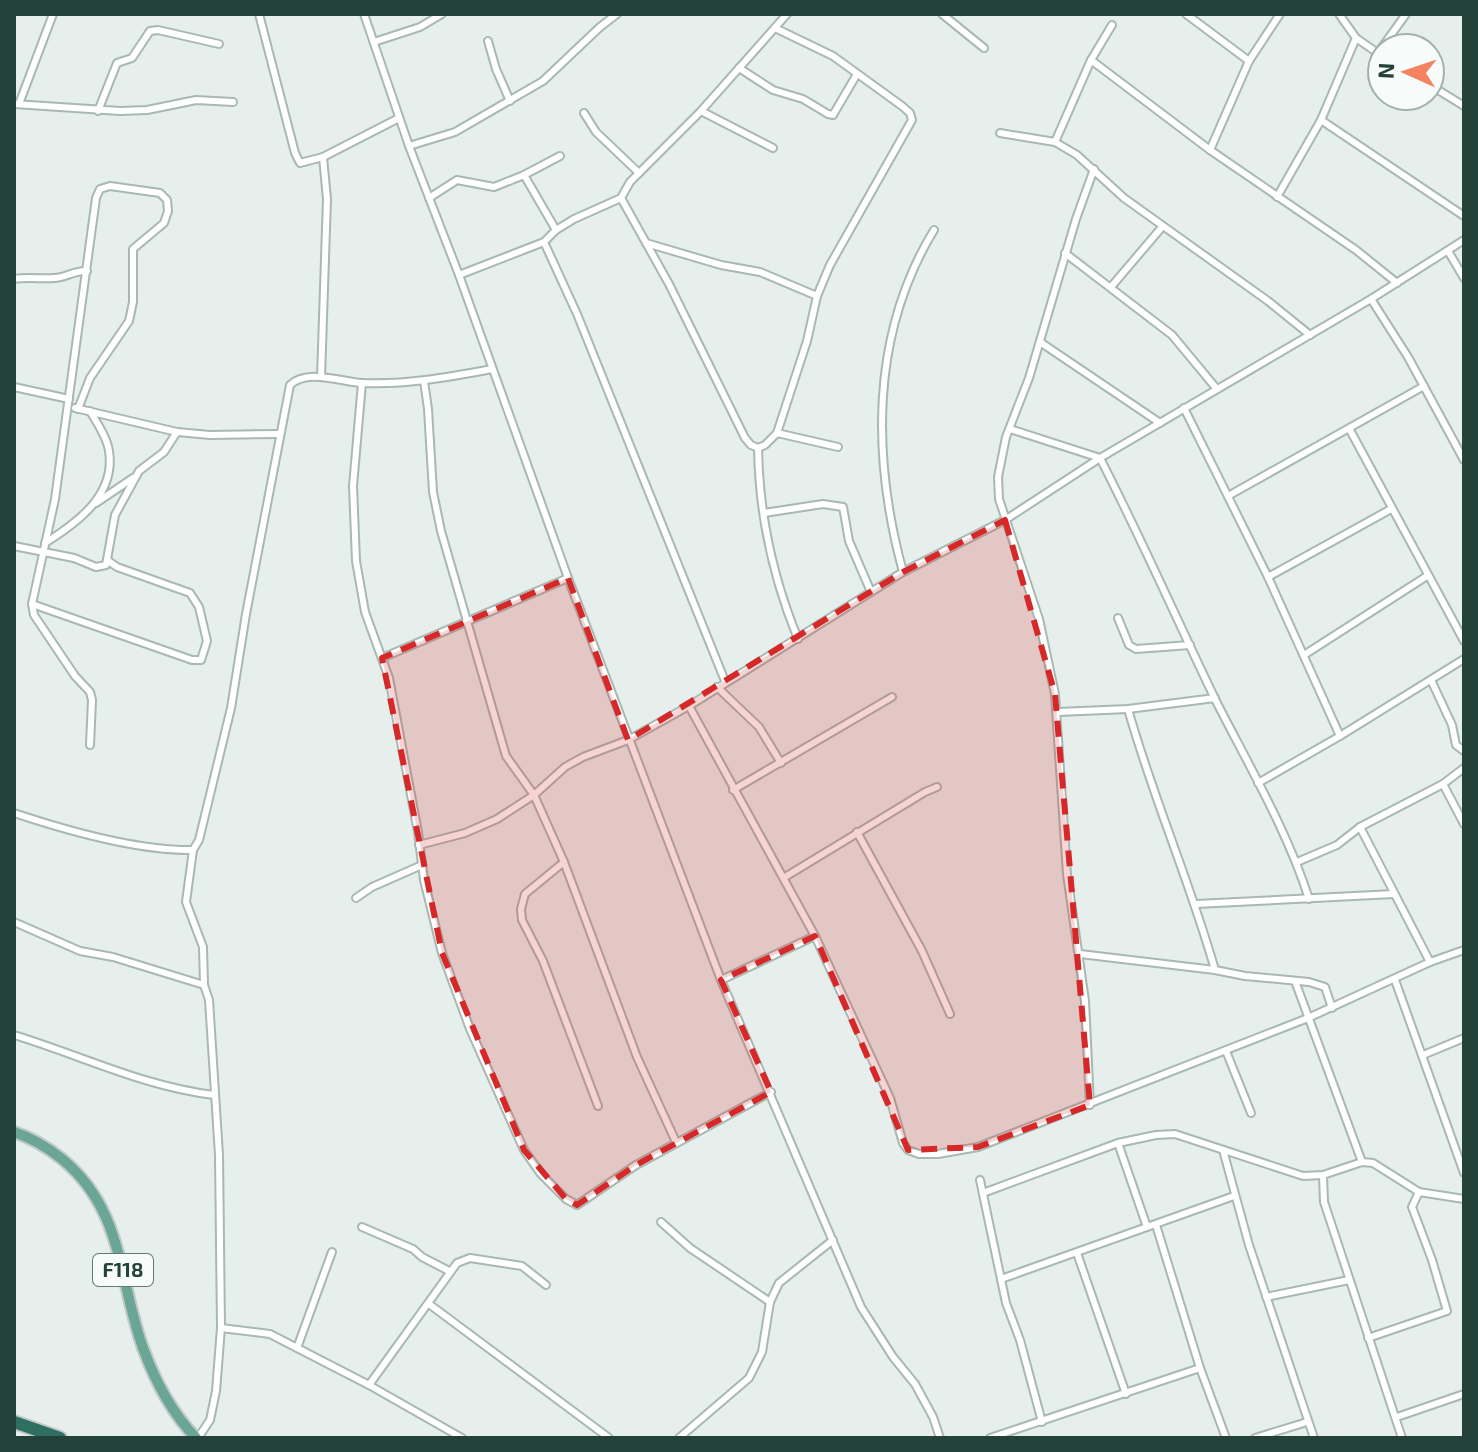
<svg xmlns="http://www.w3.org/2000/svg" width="1478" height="1452" viewBox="0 0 1478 1452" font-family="'Exo 2',sans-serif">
<rect width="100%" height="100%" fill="#e6efeb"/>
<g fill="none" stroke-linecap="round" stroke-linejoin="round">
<g stroke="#a8b8b2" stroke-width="10">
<g id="minor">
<path d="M259,14L295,153L300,163L323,157L399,118"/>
<path d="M364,14L409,146L459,275L568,578L721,980L861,1307L893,1357L915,1384L933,1417L940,1438"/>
<path d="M942,14L984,48"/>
<path d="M1186,14L1249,61"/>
<path d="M1339,14L1356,38L1382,56"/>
<path d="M488,41L496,69L510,101"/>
<path d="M374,42L420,27L442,14"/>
<path d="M1378,53L1406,14"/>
<path d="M1091,60L1210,150L1356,250L1397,283"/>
<path d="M739,68L773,90L803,99L828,114L833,115L857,74"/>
<path d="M1430,85L1464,106"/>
<path d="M14,104L120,111L147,110L196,100L233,102"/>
<path d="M19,104L53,14"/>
<path d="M98,111L117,63L132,58L150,31L158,30L219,44"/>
<path d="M701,111L773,148"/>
<path d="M584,113L596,132L639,173"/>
<path d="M1321,120L1464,216"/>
<path d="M1000,133L1055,142L1077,155L1124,198L1268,301L1310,335"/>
<path d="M1055,142L1091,60L1112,25"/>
<path d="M409,146L455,132L543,81L600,27L617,14"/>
<path d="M1210,150L1249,61L1280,14"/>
<path d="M524,175L556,230"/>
<path d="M1277,197L1321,120L1356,38"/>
<path d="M429,198L457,180L494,187L524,175L560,156"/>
<path d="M621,198L669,284L745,438L751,445L758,448"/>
<path d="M544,242L577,314L725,681"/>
<path d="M646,243L721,265L760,272L817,296"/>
<path d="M1448,251L1464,278"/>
<path d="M1065,253L1172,335L1216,388"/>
<path d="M459,275L544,242L556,230L574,219L621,198L630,182L701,111L787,14"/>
<path d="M14,279C28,277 41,279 54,278C66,278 74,270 87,271"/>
<path d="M1111,287L1162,227"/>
<path d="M1371,299L1408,357L1464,460"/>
<path d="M1040,342L1160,423"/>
<path d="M321,377L327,199L323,157"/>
<path d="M424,381L428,409L433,492L441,531L506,756L534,795L564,862L637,1057L676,1142"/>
<path d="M362,383L353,486L356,561L365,612L389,678L418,832L424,880L442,953L470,1029L524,1150L541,1174L566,1199L577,1205L636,1165L771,1092"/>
<path d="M14,387L69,399"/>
<path d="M75,408L177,432L210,435L280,434"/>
<path d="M1184,408L1268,577L1340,736"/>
<path d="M78,409L90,378L129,321L133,302V249L164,223L168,211L167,200L160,193L110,186L100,189L96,198L55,499L32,604L34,615L75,676L90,692L92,700L90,745"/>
<path d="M1010,429L1100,458C1141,538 1177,620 1216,701C1249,766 1287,830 1309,899"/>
<path d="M1350,430L1464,641"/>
<path d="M777,433L838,447"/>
<path d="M758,448L765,445L777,433L807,341L817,296L830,265L912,120L910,113L902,106L833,56L775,28"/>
<path d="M758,448C759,513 773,578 798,639"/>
<path d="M1228,496L1424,386"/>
<path d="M96,503L133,478"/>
<path d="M764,513L823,504L843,507L849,541L871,592"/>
<path d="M45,543C77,523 116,495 109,451C107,437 97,423 90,411"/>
<path d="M14,546L74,558L96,567L106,565L115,515L139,471L164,452L177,432"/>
<path d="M903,572C872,458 870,335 934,230"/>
<path d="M1268,577L1391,509"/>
<path d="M32,604L192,660H201L207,641L199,607L190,593L117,567L107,560"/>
<path d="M1118,618L1129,645L1136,649L1190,645"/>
<path d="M1304,655L1427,576"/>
<path d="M382,658L568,578"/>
<path d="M1431,680L1452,725L1456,745L1464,751"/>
<path d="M717,687L759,727L781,763"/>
<path d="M689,706L815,936L890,1098L903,1143L908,1150L919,1154H938L978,1147L1308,1018L1430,962L1464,950"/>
<path d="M1128,709C1153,798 1190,882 1215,970"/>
<path d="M1058,712L1128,709L1215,698"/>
<path d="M1258,783L1340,736L1464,659"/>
<path d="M1443,784L1464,824"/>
<path d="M733,790L892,697"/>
<path d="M14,813C68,831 137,851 193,850L199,840L231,708L246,614L290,385C307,368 342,382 362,383C406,385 449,377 492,369"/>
<path d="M1360,827L1430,962"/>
<path d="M857,832L922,951L950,1014"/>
<path d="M419,845L465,833L497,819L534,795L565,767L583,757L628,740L689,706L903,572L1005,520L1100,458L1371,299L1464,240"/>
<path d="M193,850L186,902L203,947L204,985L209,1000L219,1155L221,1328L216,1391L210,1420L198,1438"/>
<path d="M564,862L525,894L521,909L522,920L543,961L598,1106"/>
<path d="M1297,862L1337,845L1360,827L1443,784L1464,768"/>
<path d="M785,877L925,792L937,787"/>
<path d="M356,898L372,887L422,865"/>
<path d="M1196,904L1394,894"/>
<path d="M14,922L80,951L113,957L204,985"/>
<path d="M1080,954L1215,970L1245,976L1309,982L1325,987L1332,1008"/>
<path d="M721,980L815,936"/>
<path d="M1395,980L1464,1173"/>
<path d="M1295,981L1362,1162"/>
<path d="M14,1035C80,1055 145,1087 214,1095"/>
<path d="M1226,1051L1251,1113"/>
<path d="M1423,1055L1464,1038"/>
<path d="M1090,1105L1085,1001L1067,874L1055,694L1039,619L999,499L998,477L1006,437L1029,378L1076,219L1094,169"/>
<path d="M1118,1143L1147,1227"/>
<path d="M1223,1150L1249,1245L1314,1438"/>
<path d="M1323,1175L1324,1202L1402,1438"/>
<path d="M980,1180L1006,1303L1020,1340L1042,1422"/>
<path d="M983,1193L1118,1143L1156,1135L1175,1134L1303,1176L1323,1175L1362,1162L1373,1163L1419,1192L1464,1199"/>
<path d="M661,1222L690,1248L770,1302"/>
<path d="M1156,1225L1200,1368L1226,1438"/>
<path d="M362,1227L413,1249L422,1257L449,1271"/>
<path d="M1077,1253L1126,1394"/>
<path d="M1001,1279L1234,1196"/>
<path d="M1266,1297L1349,1280"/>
<path d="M429,1304L609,1438"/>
<path d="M221,1328L270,1334L369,1385L462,1438"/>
<path d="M1368,1338L1447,1311L1432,1260L1412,1207L1419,1192"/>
<path d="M297,1348L332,1252"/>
<path d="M369,1385L457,1263L470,1258L522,1266L546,1285"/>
<path d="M1397,1417L1464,1394"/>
<path d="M679,1438L749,1378L762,1352L770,1302L779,1283L833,1240"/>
<path d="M990,1438L1200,1368"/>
<path d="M1255,1438L1307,1422"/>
</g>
</g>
<g stroke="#c2cac8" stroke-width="14">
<path id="primary" d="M14,1132C32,1138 47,1147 62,1159C124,1210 118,1279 143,1348C155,1381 172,1413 196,1438"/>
</g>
<g stroke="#c2cac8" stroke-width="16">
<path id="motorway" d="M14,1422L60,1438"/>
</g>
<use href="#minor" stroke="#fff" stroke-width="6"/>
<use href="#primary" stroke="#6aa596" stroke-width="10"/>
<use href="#motorway" stroke="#2f6f62" stroke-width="12"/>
</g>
<path fill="#d62828" fill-opacity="0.2" stroke="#d62828" stroke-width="6" stroke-dasharray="16 10" stroke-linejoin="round" d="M1005,520L1055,694L1090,1105L978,1147L908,1150L815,936L721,980L771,1092L636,1165L577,1205L566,1199L524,1150L442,953L382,658L568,578L628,740L903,572Z"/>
<g text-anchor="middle" stroke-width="8" stroke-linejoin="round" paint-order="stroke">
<rect fill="#f7fbf9" stroke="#637a73" stroke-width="2" x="93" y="1254" width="60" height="32" rx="6"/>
<g font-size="20" font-weight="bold" fill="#24423a">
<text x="123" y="1277">F118</text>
</g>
</g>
<rect width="1478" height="1452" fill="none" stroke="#24423a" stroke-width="32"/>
<g transform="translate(1406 72) rotate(273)"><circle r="38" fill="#f7fbf9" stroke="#a3b1ad" stroke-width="2"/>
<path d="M0-6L14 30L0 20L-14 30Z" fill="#f4845f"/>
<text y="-12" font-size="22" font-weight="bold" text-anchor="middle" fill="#24423a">N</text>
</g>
</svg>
